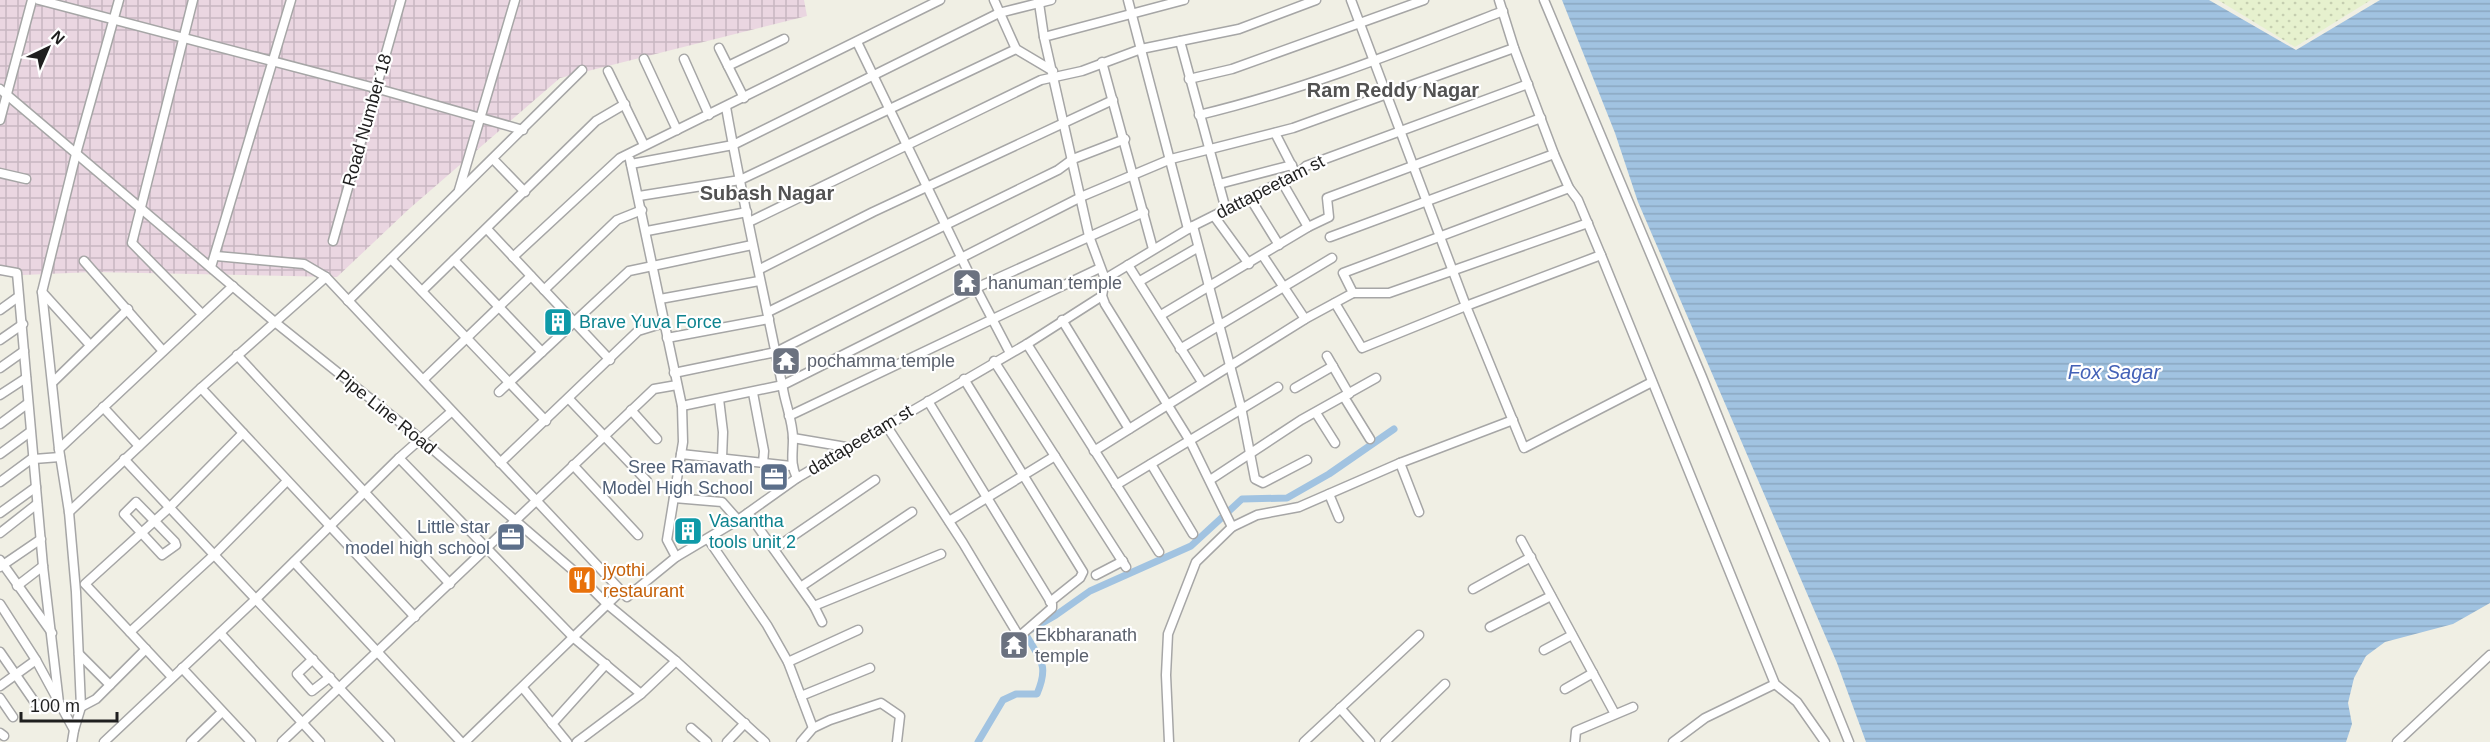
<svg xmlns="http://www.w3.org/2000/svg" width="2490" height="742" viewBox="0 0 2490 742" font-family="Arial,sans-serif">
<defs>
<pattern id="industrial-grid" width="8" height="8" patternUnits="userSpaceOnUse" patternTransform="scale(1.5)"><rect width="8" height="8" fill="#ead6e1"/><path d="M0 4h8M4 0v8" fill="none" stroke="#c8b7c1"/></pattern>
<pattern id="farmland-dots" width="8" height="8" patternUnits="userSpaceOnUse" patternTransform="scale(1.5)"><rect width="8" height="8" fill="#e6f1ce"/><path d="M2 2h.1M6 6h.1" fill="none" stroke="#c5ceb0" stroke-width="1.8" stroke-linecap="round"/></pattern>
<pattern id="water-rules" width="6" height="5" patternUnits="userSpaceOnUse" patternTransform="scale(1.5)"><rect width="6" height="5" fill="#a1c3e1"/><path d="M0 2.5h6" fill="none" stroke="#8aa7c1"/></pattern>
</defs>
<rect width="100%" height="100%" fill="#f0efe4"/>
<path fill="url(#industrial-grid)" d="M0,0H804L807,16L560,78L409,209L337,277L93,272L0,276Z"/>
<path fill="url(#farmland-dots)" d="M2218,0H2371L2295,47Z"/>
<path fill="url(#water-rules)" d="M1562,0H2209L2296,50L2380,0H2490V603L2453,624L2385,642L2366,656L2354,678L2348,703L2352,724L2346,742H1866L1837,663L1638,202L1615,133Z"/>
<g fill="none" stroke-linecap="round" stroke-linejoin="round">
<path stroke="#a1c3e1" stroke-width="7" d="M978,742L1003,700L1016,694H1037C1050,663 1039,659 1025,633L1056,615L1090,591L1191,546L1242,499L1287,498L1329,474L1394,429"/>
<g stroke="#a6a6a6" stroke-width="11">
<g id="minor">
<path d="M39,0L375,88L523,130"/>
<path d="M193,0L132,243L202,314"/>
<path d="M994,0L1016,49L1053,71"/>
<path d="M1128,0L1188,229"/>
<path d="M1351,0L1466,306L1601,255"/>
<path d="M1499,0L1514,48L1554,154L1569,188L1578,200L1601,255L1775,684L1797,702L1825,742"/>
<path d="M1544,0L1702,377L1849,742"/>
<path d="M1039,3L1044,37"/>
<path d="M1180,41L1226,210"/>
<path d="M857,42L976,288L1010,353"/>
<path d="M719,48L744,98"/>
<path d="M644,59L677,130"/>
<path d="M684,59L709,115"/>
<path d="M1102,62L1153,249"/>
<path d="M728,66L784,39"/>
<path d="M608,71L644,145"/>
<path d="M1189,79L1232,69L1424,0"/>
<path d="M0,89L276,323L422,440L575,572L607,604L676,661L765,742"/>
<path d="M726,107C743,204 765,298 784,394C787,408 793,424 793,439C793,454 790,464 797,478"/>
<path d="M1199,115C1304,90 1403,50 1503,11"/>
<path d="M0,120L32,0"/>
<path d="M1275,133L1294,170"/>
<path d="M493,159L525,192"/>
<path d="M630,160L682,406L683,442L667,540L676,557"/>
<path d="M631,164L733,145L999,13L1051,0"/>
<path d="M0,173L26,179"/>
<path d="M1282,182L1308,227"/>
<path d="M1219,184L1292,165"/>
<path d="M459,190L515,0"/>
<path d="M639,196L740,180L1016,49"/>
<path d="M1250,198L1279,245"/>
<path d="M1214,216L1249,264"/>
<path d="M749,222L1041,80L1082,71L1141,49L1239,29L1316,0"/>
<path d="M1193,226L1241,407L1255,479L1263,483L1307,460"/>
<path d="M487,229L610,360"/>
<path d="M647,231L747,212"/>
<path d="M1330,237L1554,154"/>
<path d="M333,241L401,0"/>
<path d="M216,256L304,264L326,277L627,597L676,557L738,520L797,478L1027,344L1102,296"/>
<path d="M1263,256L1305,319"/>
<path d="M513,257L620,158L940,0"/>
<path d="M391,259L546,421"/>
<path d="M454,260L542,352"/>
<path d="M84,261L163,351"/>
<path d="M1128,265L1202,382"/>
<path d="M211,267L291,0"/>
<path d="M760,269L873,212L1113,100"/>
<path d="M0,270L17,273L43,566L59,703"/>
<path d="M1105,279L1089,236L1044,37L1184,0"/>
<path d="M1140,281L1197,248"/>
<path d="M544,290L617,220L642,210"/>
<path d="M422,291L596,121L625,104"/>
<path d="M42,292L90,345"/>
<path d="M1353,293L1343,273L1569,188"/>
<path d="M660,299L759,281"/>
<path d="M348,301L582,70"/>
<path d="M1335,303L1362,348L1466,306L1524,448L1652,382"/>
<path d="M0,310L18,297"/>
<path d="M768,312L1058,170L1073,159L1125,139"/>
<path d="M1161,315L1308,227L1329,217L1327,198L1541,118"/>
<path d="M1062,320L1129,429"/>
<path d="M667,338L769,319"/>
<path d="M0,340L23,324"/>
<path d="M1027,344L1159,552"/>
<path d="M1180,349L1332,258"/>
<path d="M237,355L450,584"/>
<path d="M1327,356L1349,394"/>
<path d="M994,361L1126,567"/>
<path d="M0,368L24,351"/>
<path d="M674,373L776,352L1083,196L1171,159L1293,128L1514,48"/>
<path d="M424,379L531,276"/>
<path d="M964,379L1083,572L1080,578L1050,602"/>
<path d="M53,382L128,309"/>
<path d="M201,388L415,617"/>
<path d="M1295,388L1333,366"/>
<path d="M499,392L629,271L752,245"/>
<path d="M753,393L764,451L763,463"/>
<path d="M0,395L26,378"/>
<path d="M1344,397L1370,439"/>
<path d="M569,399L647,481"/>
<path d="M719,399L723,432L722,458"/>
<path d="M682,406L783,385L976,288L1144,212"/>
<path d="M103,407L139,446"/>
<path d="M631,410L657,439"/>
<path d="M1316,413L1335,443"/>
<path d="M789,416L1100,268"/>
<path d="M0,424L27,404"/>
<path d="M886,425L963,543L1017,633L1021,635L1052,608V604L928,401"/>
<path d="M793,438L846,447"/>
<path d="M59,449L233,286"/>
<path d="M1094,451L1305,319L1353,293H1389L1588,223"/>
<path d="M0,454L30,432"/>
<path d="M681,454L791,466"/>
<path d="M399,458L574,638L641,694"/>
<path d="M34,459L60,457"/>
<path d="M124,459L390,742"/>
<path d="M500,463L638,331L664,323"/>
<path d="M1400,463L1419,512"/>
<path d="M1151,464L1193,534"/>
<path d="M573,465L638,535"/>
<path d="M1210,480L1301,420L1376,378"/>
<path d="M0,482L34,457"/>
<path d="M1116,485L1278,387"/>
<path d="M1329,494L1339,518"/>
<path d="M674,498L722,502L738,520"/>
<path d="M136,502L175,542L176,545L162,555L124,514Z"/>
<path d="M69,512L201,388L326,277"/>
<path d="M0,513L36,487"/>
<path d="M748,513L814,606L941,554"/>
<path d="M949,521L1055,456"/>
<path d="M1232,527L1257,515L1299,507L1400,463L1513,420"/>
<path d="M0,533L37,504"/>
<path d="M708,539L767,625L788,662L813,728"/>
<path d="M1521,540L1615,714"/>
<path d="M774,549L875,480"/>
<path d="M0,560L52,633"/>
<path d="M294,562L461,742"/>
<path d="M0,567L41,539"/>
<path d="M1096,575L1123,561"/>
<path d="M17,586L43,566"/>
<path d="M802,586L912,512"/>
<path d="M1473,589L1531,557"/>
<path d="M0,604L36,660L74,730L72,742"/>
<path d="M814,606L822,622"/>
<path d="M1490,627L1551,596"/>
<path d="M130,632L215,554L287,481"/>
<path d="M220,633L320,742"/>
<path d="M1544,650L1572,635"/>
<path d="M0,652L36,704"/>
<path d="M79,654L110,685"/>
<path d="M313,659L297,674L312,691L330,677"/>
<path d="M788,662L858,630"/>
<path d="M182,668L251,742"/>
<path d="M172,677L85,584L170,507L243,433"/>
<path d="M0,686L36,660"/>
<path d="M523,688L567,742"/>
<path d="M1565,689L1593,673"/>
<path d="M801,696L870,668"/>
<path d="M0,698L13,717"/>
<path d="M81,707L96,699L146,649"/>
<path d="M1340,708L1370,742"/>
<path d="M552,724L606,664"/>
<path d="M691,728L707,742"/>
<path d="M74,730L81,707L76,592L69,512L59,449L42,292L76,154L119,0"/>
<path d="M0,733L4,736"/>
<path d="M104,742L257,598L399,458L451,412"/>
<path d="M191,742L222,712"/>
<path d="M282,742L654,389L677,385"/>
<path d="M465,742L621,591"/>
<path d="M577,742L641,694L676,661"/>
<path d="M727,742L745,723"/>
<path d="M801,742L813,728L830,720L881,703L900,716L897,742"/>
<path d="M1169,742L1166,675L1168,634L1196,562L1232,527L1190,441L1105,304L1102,296L1105,279L1193,226L1297,174L1306,166L1528,84"/>
<path d="M1304,742L1419,635"/>
<path d="M1385,742L1445,684"/>
<path d="M1575,742L1576,731L1633,707"/>
<path d="M1673,742L1705,718L1775,684"/>
<path d="M2397,742L2490,655"/>
</g>
</g>
<use href="#minor" stroke="#fff" stroke-width="8"/>
</g>
<defs>
<g id="temple-square" transform="scale(1.5)"><rect x="-9" y="-9" width="18" height="18" rx="4" fill="#6b7280" stroke="#fff"/><path d="M0-6L5-2H3V0L6.5 2.5H4V6H1.5V3h-3V6H-4V2.5H-6.5L-3 0V-2H-5Z" fill="#fff"/></g>
<g id="building-square" transform="scale(1.5)"><rect x="-9" y="-9" width="18" height="18" rx="4" fill="#0f9aa8" stroke="#fff"/><path d="M-4-6H4V6H1V3H-1V6H-4ZM-2.5-4.3h1.7v1.8h-1.7ZM.8-4.3h1.7v1.8H.8ZM-2.5-1h1.7V.8h-1.7ZM.8-1h1.7V.8H.8Z" fill="#fff"/></g>
<g id="office-square" transform="scale(1.5)"><rect x="-9" y="-9" width="18" height="18" rx="4" fill="#5c6f8a" stroke="#fff"/><path d="M-6-3h4V-5.5h4V-3h4V5H-6ZM-1-4.5V-3h2v-1.5ZM-6 0V1H6V0Z" fill="#fff"/></g>
<g id="restaurant-square" transform="scale(1.5)"><rect x="-9" y="-9" width="18" height="18" rx="4" fill="#e8710a" stroke="#fff"/><path d="M-5-6h1v4h1v-4h1v4h1v-4h1v5L-1.5 .5V6h-2V.5L-5-1ZM5-6V6H3V1.5H1.5Q1.5-4 5-6Z" fill="#fff"/></g>
</defs>
<g fill-rule="evenodd">
<use href="#temple-square" x="967" y="283"/>
<use href="#building-square" x="558" y="322"/>
<use href="#temple-square" x="786" y="361"/>
<use href="#office-square" x="774" y="477"/>
<use href="#building-square" x="688" y="531"/>
<use href="#office-square" x="511" y="537"/>
<use href="#restaurant-square" x="582" y="580"/>
<use href="#temple-square" x="1014" y="645"/>
</g>
<g text-anchor="middle" stroke-width="4.5" stroke-linejoin="round" paint-order="stroke">
<g font-size="18" fill="#1f1f1f" stroke="#fff">
<text transform="translate(367 120) rotate(-74)" y="6">Road Number 18</text>
<text transform="translate(1270 187) rotate(-27)" y="6">dattapeetam st</text>
<text transform="translate(386 412) rotate(39)" y="6">Pipe Line Road</text>
<text transform="translate(860 440) rotate(-31)" y="6">dattapeetam st</text>
</g>
<g font-size="18" fill="#5b616d" stroke="#fff" text-anchor="start">
<text x="988" y="289">hanuman temple</text>
<text x="807" y="367">pochamma temple</text>
<text x="1035" y="641">Ekbharanath<tspan x="1035" dy="21">temple</tspan></text>
</g>
<g font-size="18" fill="#0d838f" stroke="#fff" text-anchor="start">
<text x="579" y="328">Brave Yuva Force</text>
<text x="709" y="527">Vasantha<tspan x="709" dy="21">tools unit 2</tspan></text>
</g>
<g font-size="18" fill="#4e5e75" stroke="#fff" text-anchor="end">
<text x="753" y="473">Sree Ramavath<tspan x="753" dy="21">Model High School</tspan></text>
<text x="490" y="533">Little star<tspan x="490" dy="21">model high school</tspan></text>
</g>
<g font-size="18" fill="#c56008" stroke="#fff" text-anchor="start">
<text x="603" y="576">jyothi<tspan x="603" dy="21">restaurant</tspan></text>
</g>
<g font-size="20" font-weight="bold" fill="#525252" stroke="#fff">
<text x="1393" y="97">Ram Reddy Nagar</text>
<text x="767" y="200">Subash Nagar</text>
</g>
<g font-size="20" font-style="italic" fill="#4361b7" stroke="#fff">
<text x="2114" y="379">Fox Sagar</text>
</g>
</g>
<g transform="translate(48 48) rotate(44)" stroke="#ffffff" stroke-width="4.5" paint-order="stroke">
<path d="M0-4.5L10 22L0 15L-10 22Z" fill="#1f1f1f"/>
<text y="-9" font-size="16" font-weight="bold" text-anchor="middle" fill="#1f1f1f">N</text>
</g>
<path d="M21 712v9h96v-9" fill="none" stroke="#1f1f1f" stroke-width="3"/>
<text x="30" y="712" font-size="18" fill="#1f1f1f" stroke="#ffffff" stroke-width="4.5" paint-order="stroke">100 m</text>
</svg>
